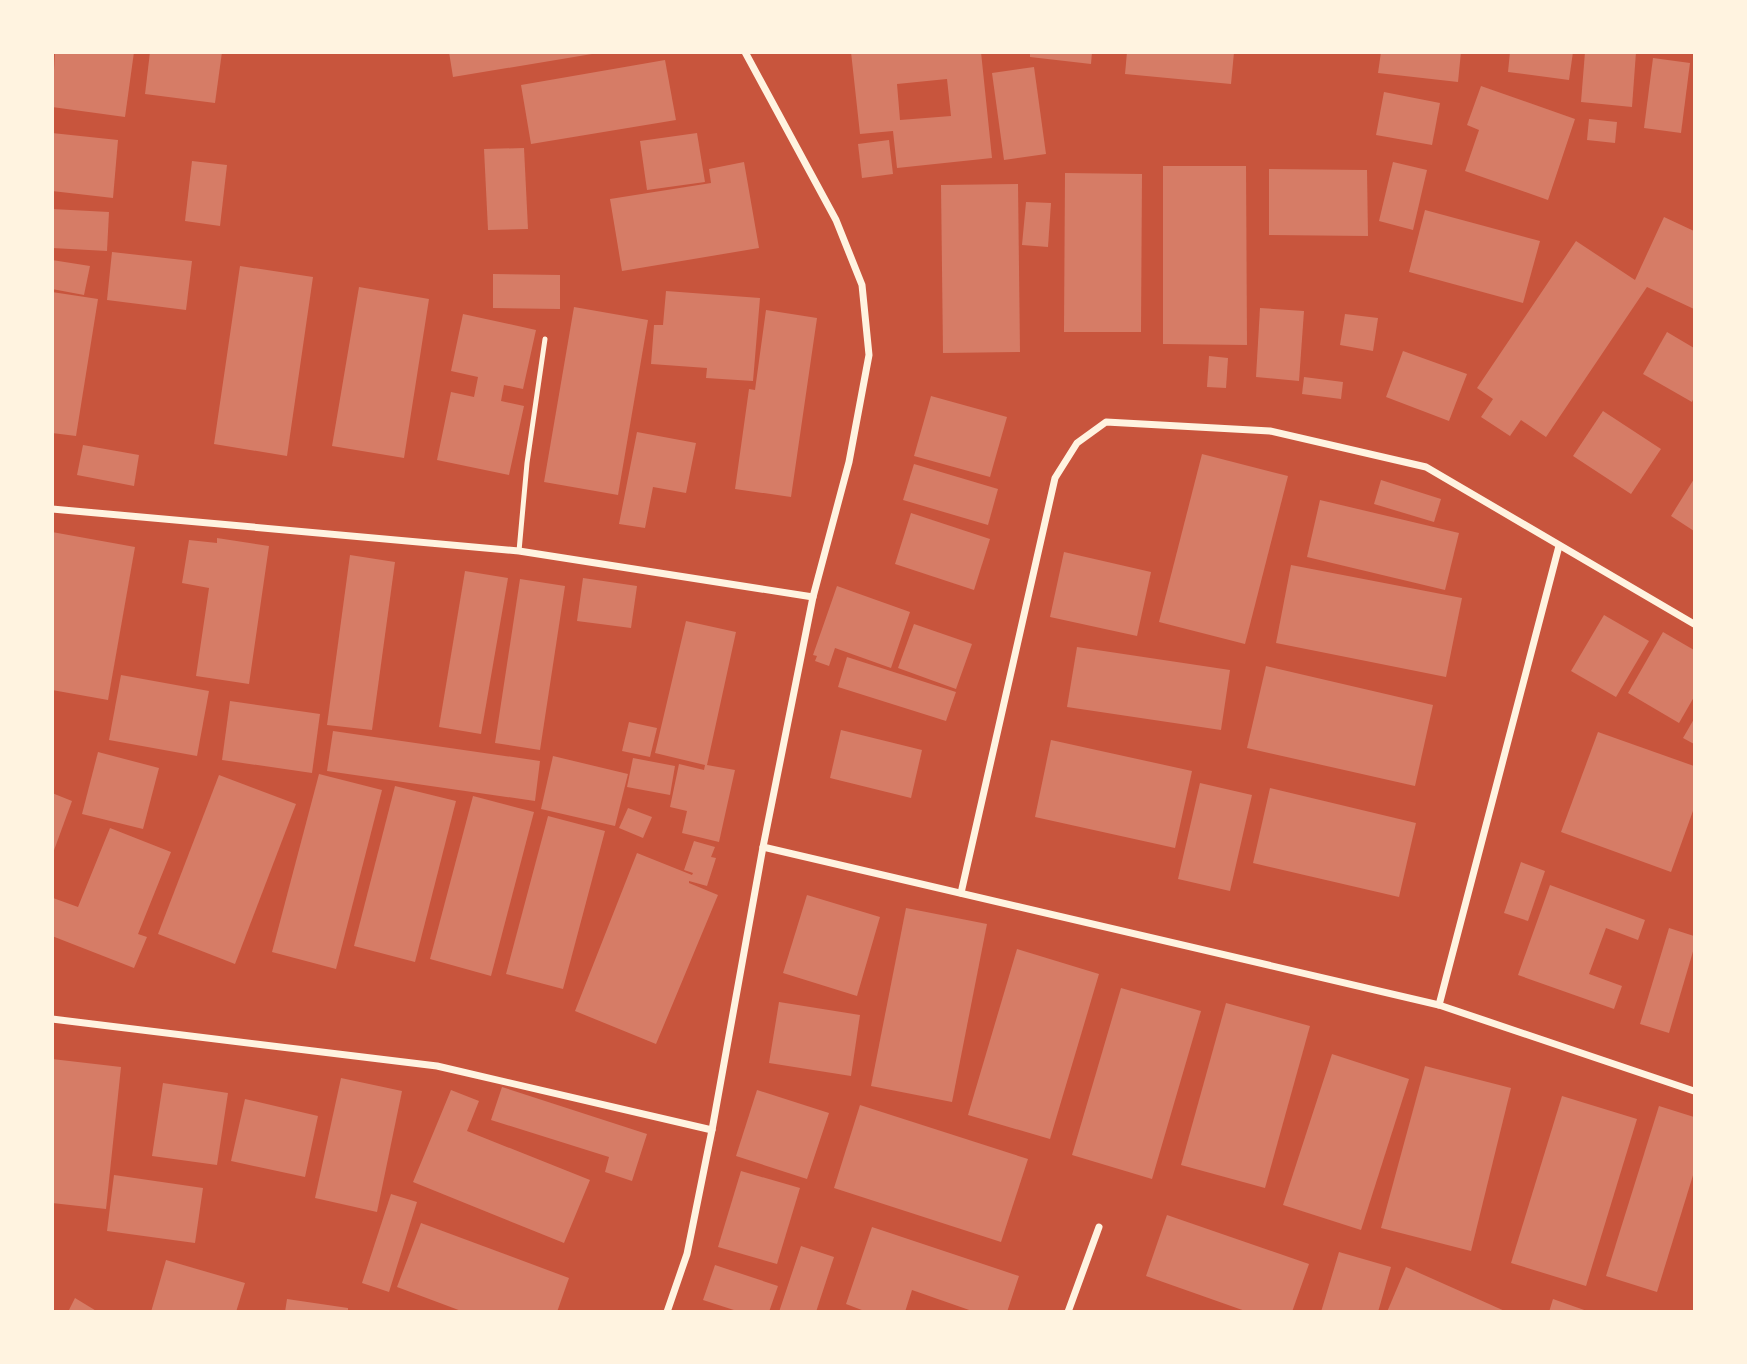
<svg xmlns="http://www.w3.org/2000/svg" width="1747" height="1364" viewBox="0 0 1747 1364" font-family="'Alegreya Sans',sans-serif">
<rect width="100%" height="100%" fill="#c8553d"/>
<g fill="#d67c66" fill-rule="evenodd">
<path d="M55,52H134L125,117L52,107Z"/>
<path d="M150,52H222L215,103L145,94Z"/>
<path d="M449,52H591L592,54L453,77Z"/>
<path d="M851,52H981L992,158L897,168L893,131L860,134ZM947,79L951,116L900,120L897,84Z"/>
<path d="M1030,52H1092L1091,64L1030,57Z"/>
<path d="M1127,52H1234L1231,84L1125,74Z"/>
<path d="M1381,52H1461L1458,82L1378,73Z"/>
<path d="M1510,52H1573L1569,80L1508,72Z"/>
<path d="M1585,52H1636L1632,107L1581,102Z"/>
<path d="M1653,58L1690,63L1681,133L1644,128Z"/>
<path d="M665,60L676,120L531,144L521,85Z"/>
<path d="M1034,67L1046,154L1004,160L992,73Z"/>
<path d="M1481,86L1575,119L1548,200L1465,171L1479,130L1467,125Z"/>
<path d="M1384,92L1440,103L1432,145L1376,135Z"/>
<path d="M1589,119L1617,122L1615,143L1587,140Z"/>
<path d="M52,133L118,140L113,198L52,191Z"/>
<path d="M697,133L705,182L647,190L640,141Z"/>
<path d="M889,140L893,174L862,178L858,144Z"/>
<path d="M524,148L528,229L488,230L484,149Z"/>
<path d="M192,161L227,165L220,226L185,221Z"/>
<path d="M744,162L759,248L622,271L610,199L711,183L709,169Z"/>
<path d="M1393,162L1427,170L1413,230L1379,221Z"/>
<path d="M1163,166H1246L1247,345L1163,344Z"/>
<path d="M1269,169L1367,170L1368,236L1269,235Z"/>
<path d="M1065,173L1142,174L1141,332H1064Z"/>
<path d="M1018,184L1020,352L943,353L941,185Z"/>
<path d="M1026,202L1051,203L1048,247L1022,245Z"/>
<path d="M52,209L109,212L107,251L52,248Z"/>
<path d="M1425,210L1540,241L1523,303L1409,272Z"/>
<path d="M1664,217L1694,231V309L1647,287L1546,437L1521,420L1510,436L1481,417L1493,399L1477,388L1576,241L1635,280Z"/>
<path d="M112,252L192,261L186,310L107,300Z"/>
<path d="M52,260L90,266L84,295L52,289Z"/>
<path d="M240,266L313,277L287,456L214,444Z"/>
<path d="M493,274L560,275V309L493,308Z"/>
<path d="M359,287L429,299L404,458L332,446Z"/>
<path d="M666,291L760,298L753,381L706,378L707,368L651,364L654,325H663Z"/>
<path d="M52,292L98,299L76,436L52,433Z"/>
<path d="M574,307L648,320L618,495L544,482Z"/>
<path d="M1260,308L1304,311L1299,381L1256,377Z"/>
<path d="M766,310L817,318L791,497L735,489L749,389L755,390Z"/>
<path d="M463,314L536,330L523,389L504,385L501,401L524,406L509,475L437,460L451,392L474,397L478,377L451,371Z"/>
<path d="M1345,314L1378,318L1373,351L1340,345Z"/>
<path d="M1667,332L1694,348V397L1692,402L1643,374Z"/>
<path d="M1403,351L1467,374L1449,421L1386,397Z"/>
<path d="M1209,356L1228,358L1226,388L1207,387Z"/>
<path d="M1304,377L1343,382L1341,399L1302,394Z"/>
<path d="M931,396L1007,417L990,477L914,456Z"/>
<path d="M1603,411L1661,449L1631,494L1573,456Z"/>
<path d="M637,432L696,443L686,493L653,487L645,528L619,524Z"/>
<path d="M83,445L139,455L134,486L77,475Z"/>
<path d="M1202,454L1288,476L1245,644L1159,622Z"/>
<path d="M914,464L998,489L988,525L903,500Z"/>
<path d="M1694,479V531L1671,516Z"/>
<path d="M1381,480L1441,499L1434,522L1374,504Z"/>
<path d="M1320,500L1459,533L1445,590L1307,557Z"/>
<path d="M911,513L990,539L974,590L895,564Z"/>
<path d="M52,532L135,547L108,700L52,690Z"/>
<path d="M217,538L269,546L249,684L196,676L209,588L182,583L189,540L217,543Z"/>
<path d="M1064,552L1151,572L1137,636L1050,617Z"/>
<path d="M350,555L395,562L372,730L327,725Z"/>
<path d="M1291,565L1462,598L1446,677L1276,643Z"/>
<path d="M465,571L508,578L481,734L439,727Z"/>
<path d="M583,578L637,586L631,628L577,621Z"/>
<path d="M520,579L565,586L540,750L495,743Z"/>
<path d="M837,586L910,612L891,668L835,648L829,666L815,661L817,656L813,655Z"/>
<path d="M1604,615L1649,641L1616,697L1571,671Z"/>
<path d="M686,621L736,632L707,765L735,770L719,842L682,833L687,811L670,807L679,764L704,770L705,765L655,753Z"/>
<path d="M914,624L972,644L956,689L898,668Z"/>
<path d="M1663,632L1694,650V697L1679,723L1628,693Z"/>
<path d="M1077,647L1230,670L1221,730L1067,707Z"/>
<path d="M847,657L956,692L946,721L838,687Z"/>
<path d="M1266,666L1433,705L1415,786L1247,748Z"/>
<path d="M121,675L209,691L197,756L109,740Z"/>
<path d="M230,701L320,714L312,773L222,760Z"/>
<path d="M1694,719V744L1683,738Z"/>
<path d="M629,722L657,728L650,757L622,751Z"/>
<path d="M841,730L922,750L911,798L830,778Z"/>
<path d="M333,731L540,761L535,801L327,771Z"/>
<path d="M1598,732L1694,766V808L1671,872L1561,832Z"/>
<path d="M1051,740L1192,771L1175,848L1035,817Z"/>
<path d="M98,752L159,768L143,829L82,814Z"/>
<path d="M553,756L628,774L615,826L541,809Z"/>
<path d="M633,758L675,766L670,795L627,787Z"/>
<path d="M319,774L382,790L336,969L272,952Z"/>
<path d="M219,775L296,804L235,964L158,934Z"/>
<path d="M1200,783L1252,795L1230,891L1178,879Z"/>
<path d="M395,786L456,801L415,962L354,946Z"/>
<path d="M1270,788L1416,823L1399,897L1253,863Z"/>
<path d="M52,793L72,801L53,853H52Z"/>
<path d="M473,796L534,812L491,976L430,959Z"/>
<path d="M628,808L652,817L643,838L619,828Z"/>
<path d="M548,816L605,831L563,989L506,974Z"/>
<path d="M110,828L171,852L138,934L147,937L134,968L52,936L53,898L78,907Z"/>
<path d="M694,841L715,847L711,857L716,858L707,886L689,881V883L718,895L656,1044L575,1011L637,853L692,875L693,873L684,870Z"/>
<path d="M1521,862L1545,871L1528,921L1504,913Z"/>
<path d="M1550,885L1645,920L1638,940L1606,928L1589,974L1622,986L1614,1009L1518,975Z"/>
<path d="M807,895L880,917L857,996L783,973Z"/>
<path d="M906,908L987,924L952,1102L871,1086Z"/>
<path d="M1669,928L1694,936V948L1669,1033L1640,1024Z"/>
<path d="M1017,949L1099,974L1050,1139L968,1115Z"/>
<path d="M1121,988L1201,1011L1152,1179L1072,1155Z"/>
<path d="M779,1002L860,1015L851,1076L769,1063Z"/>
<path d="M1226,1003L1310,1026L1265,1188L1181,1165Z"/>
<path d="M1332,1054L1409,1079L1361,1230L1283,1205Z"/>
<path d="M52,1059L121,1067L106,1209L52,1203Z"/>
<path d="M1425,1066L1511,1088L1471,1251L1381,1228Z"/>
<path d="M341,1078L402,1091L377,1212L315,1198Z"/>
<path d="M163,1083L228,1093L217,1165L152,1156Z"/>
<path d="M502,1087L647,1134L632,1181L605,1172L609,1157L491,1120Z"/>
<path d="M451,1090L479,1101L467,1131L590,1180L564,1243L413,1182Z"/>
<path d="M757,1090L829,1113L807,1179L736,1156Z"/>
<path d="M1562,1096L1637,1119L1586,1286L1511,1263Z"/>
<path d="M245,1099L318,1116L305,1177L231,1161Z"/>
<path d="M860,1105L1028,1159L1001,1242L834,1188Z"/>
<path d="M1659,1106L1694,1117V1172L1657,1292L1606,1276Z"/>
<path d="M741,1171L800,1188L777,1264L718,1247Z"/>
<path d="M114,1175L203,1188L195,1243L107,1231Z"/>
<path d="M391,1194L417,1202L389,1292L362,1283Z"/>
<path d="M1167,1215L1309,1264L1292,1312H1248L1146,1276Z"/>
<path d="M421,1223L569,1278L557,1312H464L397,1287Z"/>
<path d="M872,1227L1019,1276L1007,1312H975L912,1290L905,1312H867L846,1304Z"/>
<path d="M801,1246L834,1257L816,1312H779Z"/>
<path d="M1339,1252L1391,1267L1378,1312H1321Z"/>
<path d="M166,1260L245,1283L236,1312H151Z"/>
<path d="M715,1265L778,1286L769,1312H740L703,1300Z"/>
<path d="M1406,1267L1507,1312H1387Z"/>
<path d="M75,1298L98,1312H68Z"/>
<path d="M287,1299L348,1308V1312H285Z"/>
<path d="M1553,1299L1587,1311V1312H1549Z"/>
</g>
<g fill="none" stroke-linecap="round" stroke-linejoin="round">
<path stroke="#fff3e0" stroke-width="5" d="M519,551L527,463L545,339"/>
<g stroke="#fff3e0" stroke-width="7">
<path d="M52,509L519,551L813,597"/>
<path d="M763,847L1439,1005L1694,1091"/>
<path d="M961,893L1055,478L1077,443L1106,422L1270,431L1426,467L1694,624"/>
<path d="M1439,1005L1559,546"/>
<path d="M52,1019L437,1066L712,1130"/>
<path d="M667,1312L687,1254L712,1130L763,847L813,597L849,462L869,355L862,285L836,220L745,52"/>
<path d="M1068,1312L1099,1227"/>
</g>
</g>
<rect width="1747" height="1364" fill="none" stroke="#fff3e0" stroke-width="108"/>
</svg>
